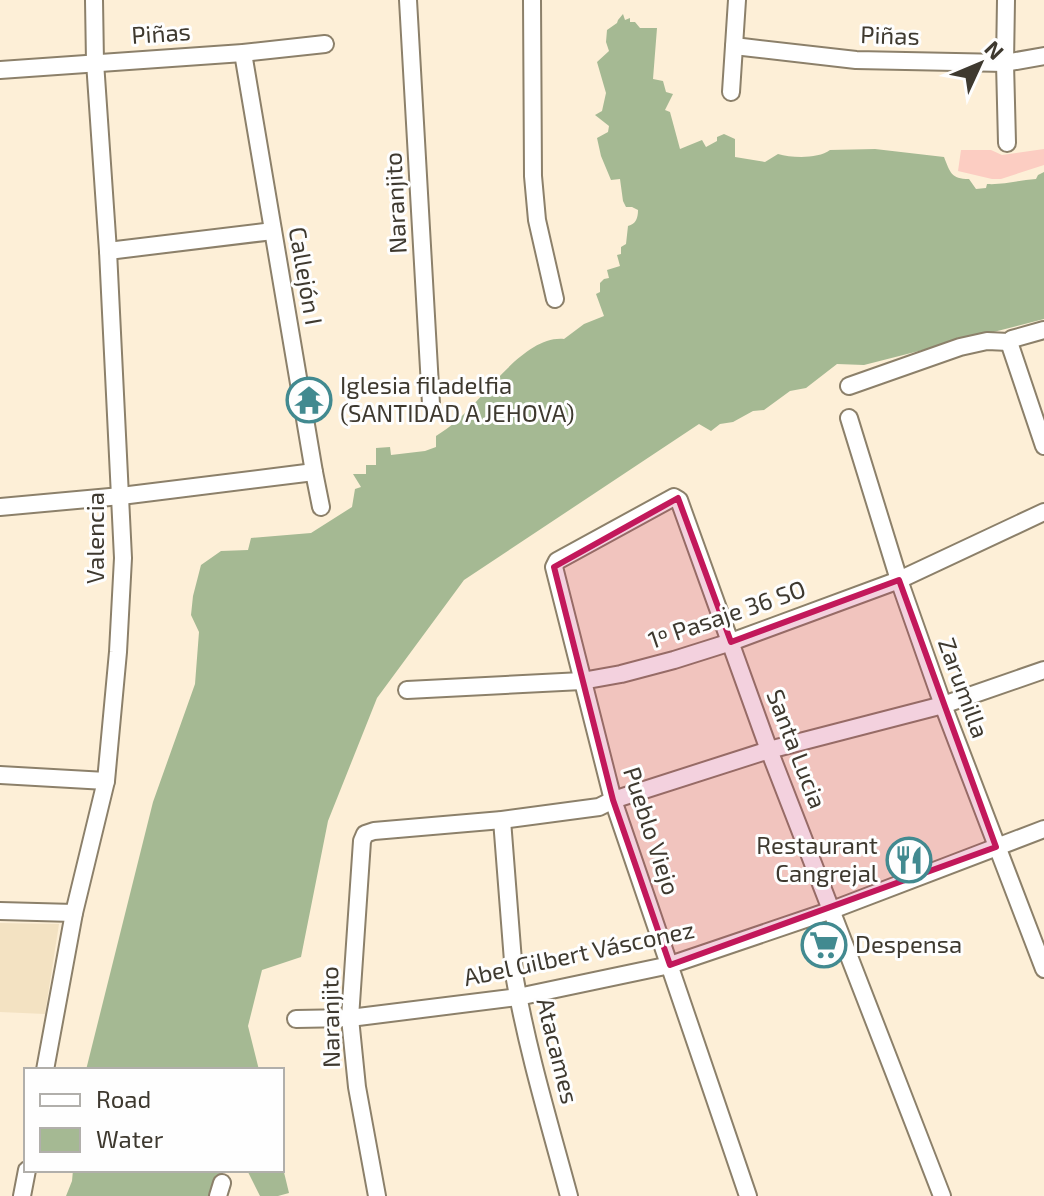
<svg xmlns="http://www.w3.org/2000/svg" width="1044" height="1196" viewBox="0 0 1044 1196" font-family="'Exo 2',sans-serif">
<rect width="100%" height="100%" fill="#fdefd7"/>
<path fill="#f3e2c2" d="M0,923L59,924L45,1014L0,1012Z"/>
<path fill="#fccdc2" d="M1044,149V165L1001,179H992L958,171L961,150H991L1002,155Z"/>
<g fill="#a5b993">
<path d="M623,14L625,20L630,18V22H635L640,28H657L653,79L663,81L666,92L673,94L665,110L670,112L680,149L702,140L706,147L717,141V137L724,134L735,139V157L765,162L778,154C792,158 818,159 830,150L875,149L944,157C950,172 951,179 969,179L976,189L986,188L987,184C1004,185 1020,180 1036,179L1038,175L1044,172V319L864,365L837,364L806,388L790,391L764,410L753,411L733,422L720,424L711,431L699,424L464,580L377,698L328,821L301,957L262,970L248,1026L259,1070H86L153,802L195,684L199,632L191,615L193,596L201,565L221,551L248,550L251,538L311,533L352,507L355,489L361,487L353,474H366V465H376V448L390,447L391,455L425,451L436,447V436C443,431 450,427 456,421C485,398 524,335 564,339L584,324L604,316L596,294L600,292V283L604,279L609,278L607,270L620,266L617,255L621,254V247L626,244L628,226C636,224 638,218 638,210L632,207H626L623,201L620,179L611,180L601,156L597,138L608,132L609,126L595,115L602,111L606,93L597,62L609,51L606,42L607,30L617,23L618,20Z"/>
<path d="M282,1164L289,1193L278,1196H260L247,1170H282Z"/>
<path d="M73,1170H225L210,1196H66L72,1181Z"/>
</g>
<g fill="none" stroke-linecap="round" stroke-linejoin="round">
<g stroke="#8c806a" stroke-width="20">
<g id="minor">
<path d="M408,0L431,404"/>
<path d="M532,0L533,176L537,220L555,299"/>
<path d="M1006,0L1005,63L1007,143"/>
<path d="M734,46L856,60L1005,63L1044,56"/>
<path d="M243,53L314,472L321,507"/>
<path d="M0,70L243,53L325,44"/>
<path d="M731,92L737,0"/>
<path d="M108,251L273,231"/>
<path d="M1009,342L1044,446"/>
<path d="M849,386L960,347L987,341L1009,342L1012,339L1044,330"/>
<path d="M849,418L899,580L943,705L1044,969"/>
<path d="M0,507L121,496L314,472"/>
<path d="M407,690L582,681L621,674L674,660L731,642L899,580L1044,512"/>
<path d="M0,775L106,781"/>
<path d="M502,820L514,974C527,1049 549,1122 569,1196"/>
<path d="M0,911L74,913"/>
<path d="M296,1019L350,1018L518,997L670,965L832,910L1044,829"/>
<path d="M45,1070L74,913L106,781L118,652L123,558L108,251L95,62L94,0"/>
<path d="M22,1196L27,1170"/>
<path d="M218,1196L222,1183"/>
<path d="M377,1196L357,1087L350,1018L362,841L365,834L374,831L502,820L599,807L613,800L769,750L943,705L1044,670"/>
<path d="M748,1196L613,800L554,567L557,561L674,497L679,500L769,750L942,1196"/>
</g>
</g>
<use href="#minor" stroke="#fff" stroke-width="16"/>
</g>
<path fill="#c2185b" fill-opacity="0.2" stroke="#c2185b" stroke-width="6" stroke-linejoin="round" d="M678,498L731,642L899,580L996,847L670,965L613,800L554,567Z"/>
<defs>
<g id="temple-ring" transform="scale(2.3)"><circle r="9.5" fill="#fefefe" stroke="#428a90" stroke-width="1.5"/><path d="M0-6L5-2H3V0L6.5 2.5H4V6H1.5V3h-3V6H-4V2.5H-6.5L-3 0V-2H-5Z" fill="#428a90"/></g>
<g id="restaurant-ring" transform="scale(2.3)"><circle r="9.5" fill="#fefefe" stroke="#428a90" stroke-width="1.5"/><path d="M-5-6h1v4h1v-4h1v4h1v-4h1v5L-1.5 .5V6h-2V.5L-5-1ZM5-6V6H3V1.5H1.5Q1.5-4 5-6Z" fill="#428a90"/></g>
<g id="supermarket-ring" transform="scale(2.3)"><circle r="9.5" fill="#fefefe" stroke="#428a90" stroke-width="1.5"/><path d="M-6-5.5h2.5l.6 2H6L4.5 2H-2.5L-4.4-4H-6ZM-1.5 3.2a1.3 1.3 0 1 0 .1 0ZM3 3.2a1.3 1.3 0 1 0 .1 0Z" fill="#428a90"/></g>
</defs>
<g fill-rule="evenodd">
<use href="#temple-ring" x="309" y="400"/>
<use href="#restaurant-ring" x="909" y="860"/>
<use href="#supermarket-ring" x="824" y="945"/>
</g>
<g text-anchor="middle" stroke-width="6" stroke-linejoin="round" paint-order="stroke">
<g font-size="24" fill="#3e392f" stroke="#fefefe">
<text transform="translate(161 34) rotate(-4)" y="8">Piñas</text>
<text transform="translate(890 36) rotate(2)" y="8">Piñas</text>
<text transform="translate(396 203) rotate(-93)" y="8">Naranjito</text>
<text transform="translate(305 276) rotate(80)" y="8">Callejón I</text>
<text transform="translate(96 538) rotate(-90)" y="8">Valencia</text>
<text transform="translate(727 615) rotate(-19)" y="8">1º Pasaje 36 SO</text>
<text transform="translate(963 688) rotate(70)" y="8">Zarumilla</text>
<text transform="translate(796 749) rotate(69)" y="8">Santa Lucia</text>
<text transform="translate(651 831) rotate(72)" y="8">Pueblo Viejo</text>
<text transform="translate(579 954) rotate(-12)" y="8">Abel Gilbert Vásconez</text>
<text transform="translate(331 1017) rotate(-91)" y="8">Naranjito</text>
<text transform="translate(557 1051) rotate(76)" y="8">Atacames</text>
</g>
<g font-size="24" fill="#3e392f" stroke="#fefefe" text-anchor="start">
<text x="340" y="394">Iglesia filadelfia<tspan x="340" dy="28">(SANTIDAD A JEHOVA)</tspan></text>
<text x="878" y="854" text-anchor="end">Restaurant<tspan x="878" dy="28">Cangrejal</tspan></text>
<text x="855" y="953">Despensa</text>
</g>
</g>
<rect x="24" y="1068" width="260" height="104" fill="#fefefe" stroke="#b1afab" stroke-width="2"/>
<rect x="40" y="1094" width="40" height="12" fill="#ffffff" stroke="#b1afab" stroke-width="2"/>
<text x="96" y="1108" font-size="24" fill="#3e392f">Road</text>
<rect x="40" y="1128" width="40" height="24" fill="#a5b993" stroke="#b1afab" stroke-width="2"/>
<text x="96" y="1148" font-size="24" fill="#3e392f">Water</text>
<g transform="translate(980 64) rotate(46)" stroke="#fefefe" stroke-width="6" paint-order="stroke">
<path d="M0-6L14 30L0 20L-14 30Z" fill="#3e392f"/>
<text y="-12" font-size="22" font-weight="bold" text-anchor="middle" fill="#3e392f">N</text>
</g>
</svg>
